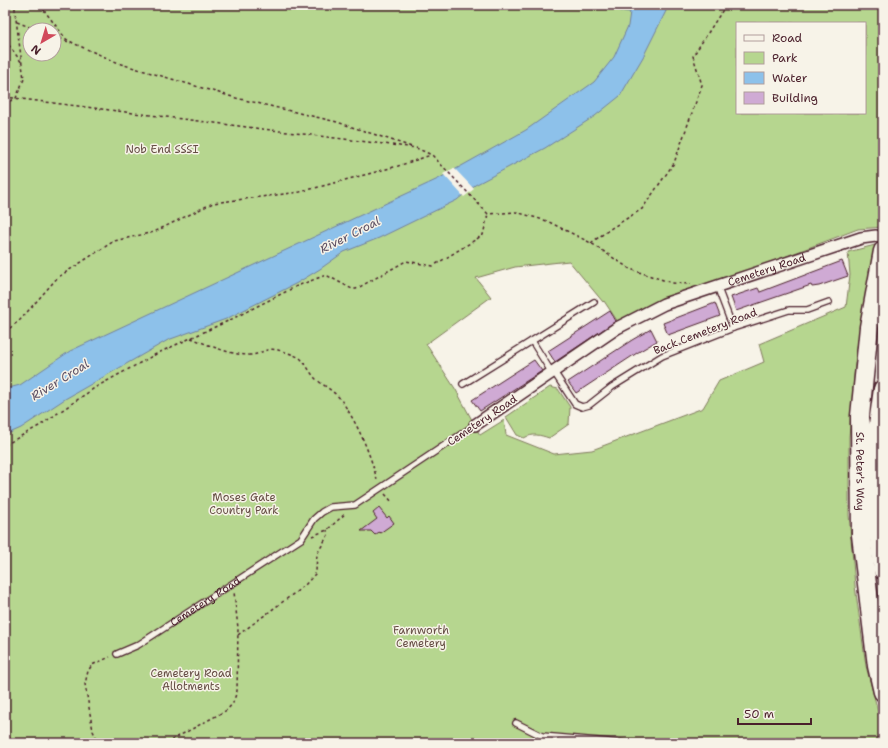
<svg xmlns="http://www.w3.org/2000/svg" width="888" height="748" viewBox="0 0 888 748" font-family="'Shantell Sans',sans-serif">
<rect width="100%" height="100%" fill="#f7f3e8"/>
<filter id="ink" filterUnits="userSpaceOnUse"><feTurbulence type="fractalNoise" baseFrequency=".025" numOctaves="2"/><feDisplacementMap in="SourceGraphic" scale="8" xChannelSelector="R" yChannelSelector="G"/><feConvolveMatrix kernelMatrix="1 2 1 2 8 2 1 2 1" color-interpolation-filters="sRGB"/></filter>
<g filter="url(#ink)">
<g fill="#b6d68f" stroke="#807a5d" fill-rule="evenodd">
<path d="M5,5H602L610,8L650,5H883V227L858,229L718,282L618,322L604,301L603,302L569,261L515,267L476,278L491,297L426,344L456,390L480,435L504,420L506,435L554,454L592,450L703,408L719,381L764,362L759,344L846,307L850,275L848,252L875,245L856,353L849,437V515L855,586L866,666L883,730V743H5ZM737,23H865V113H737ZM30,30H54V54H30Z"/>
<path d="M550,387L558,389L570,407L569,424L549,438C540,435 533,433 524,438L517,435L506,417Z"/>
</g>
<path fill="#8dc1ea" stroke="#72809e" d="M602,5H665L666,11L643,57L620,96L595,116L545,148L475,185L457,200L379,238L344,252L320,269L297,283L226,319L168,340L65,399L21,428L5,435V389L20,385L70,351L438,179L526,130L594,82L614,57L628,26L630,12L620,11Z"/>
<path fill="#f7f3e8" d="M454,168L474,189L464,197L443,174Z"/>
<g fill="#cfaad4" stroke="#4a1f2b">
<path d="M842,261L848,276L819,286L812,287L811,285L736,311L731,297L758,288L760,292Z"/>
<path d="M715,303L720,316L668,335L663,323Z"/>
<path d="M610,311L616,321L555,362L548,351Z"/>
<path d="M651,329L657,341L640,351L576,393L568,382L632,340Z"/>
<path d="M534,360L542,371L480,411L472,400Z"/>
<path d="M379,508L387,518L389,516L394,523L380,533L379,532L375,535L371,531H361L377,519L373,513Z"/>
</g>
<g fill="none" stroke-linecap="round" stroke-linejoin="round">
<g stroke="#4a1f2b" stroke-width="8">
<g id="service">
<path d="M717,286L733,328"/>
<path d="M532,341L552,373"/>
<path d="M554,372L575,404L582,407L589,405L612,387L662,356L733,328L789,310H807L829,302"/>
<path d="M463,384L594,302"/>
<path id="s1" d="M117,654L138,645L301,539L314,519L322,512L331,507L355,505L475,425"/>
<path d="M516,723L542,736L622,743"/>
</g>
</g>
<g stroke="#4a1f2b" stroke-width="14">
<g id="minor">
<path id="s2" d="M475,425L617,328L664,304L861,238L876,236"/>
</g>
</g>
<g stroke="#4a1f2b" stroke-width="21">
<g id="trunk">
<path id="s3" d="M883,251L869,327L860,416L861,535L877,666L883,692"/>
<path d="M883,389L878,425V531L883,570"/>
</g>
</g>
<g stroke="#4a1f2b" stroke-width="1.5" stroke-dasharray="3 3" stroke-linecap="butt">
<path d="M40,5L66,39L75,44L121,64L236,98L337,122L412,147"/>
<path d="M17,22L37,30"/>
<path d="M54,36L71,43"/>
<path d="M5,40L22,63"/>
<path d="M5,97L416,148L432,155L488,214L516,212L547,221L591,243L630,269L672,283L691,284"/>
<path d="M5,104L16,98L24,79L15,12V5"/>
<path d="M591,243L610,229L642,209L674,163L702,85L693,56L726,5"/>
<path d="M5,332L20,320L57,278L114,241L154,232L213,203L300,192L398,166L431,155"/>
<path d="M191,338C209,345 230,355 249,355C261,355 265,347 278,350C285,352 296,355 301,359C307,365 310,373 316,379C324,386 334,391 341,400C358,424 370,453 377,480"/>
<path d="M5,445L39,426L96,387L158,353L228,321L297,286L326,275L352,289H356L406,261L433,266L483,235L488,214"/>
<path d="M385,494L393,503"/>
<path d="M312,536L327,530L346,513"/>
<path d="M238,635L304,586L315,574L316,571L317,554L328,535L327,530"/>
<path d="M101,743L97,739L93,731L85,684L88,671L92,665L110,657"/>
<path d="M166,743L227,710L233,703L237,691L238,628L234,592"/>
</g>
<use href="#service" stroke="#f7f3e8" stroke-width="5.5"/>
<use href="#minor" stroke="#f7f3e8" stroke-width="11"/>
<use href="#trunk" stroke="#f7f3e8" stroke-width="18"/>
</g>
</g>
<g text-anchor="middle" stroke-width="3" stroke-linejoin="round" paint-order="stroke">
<g font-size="11" fill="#654d44" stroke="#f7f3e8">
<text x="162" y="153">Nob End SSSI</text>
<text x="244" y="501">Moses Gate<tspan x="244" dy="13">Country Park</tspan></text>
<text x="421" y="634">Farnworth<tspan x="421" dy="13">Cemetery</tspan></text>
<text x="191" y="677">Cemetery Road<tspan x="191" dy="13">Allotments</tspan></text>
</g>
<g font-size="11" fill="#4a1f2b" stroke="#f7f3e8">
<text dy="4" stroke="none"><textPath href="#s2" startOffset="333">Cemetery Road</textPath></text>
<text transform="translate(705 331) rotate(-21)" y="4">Back Cemetery Road</text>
<text transform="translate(482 420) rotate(-34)" y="4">Cemetery Road</text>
<text dy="4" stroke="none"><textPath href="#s3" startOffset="222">St. Peter's Way</textPath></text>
<text dy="4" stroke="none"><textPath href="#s1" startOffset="103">Cemetery Road</textPath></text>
</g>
<g font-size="12" font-style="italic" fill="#5e5064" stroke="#f7f3e8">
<text transform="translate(350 235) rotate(-27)" y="4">River Croal</text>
<text transform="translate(60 380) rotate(-32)" y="4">River Croal</text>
</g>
</g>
<rect width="888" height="748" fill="none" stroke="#f7f3e8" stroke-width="20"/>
<rect x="10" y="10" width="868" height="728" fill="none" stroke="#4a1f2b" stroke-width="1.5" filter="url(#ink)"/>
<rect x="736" y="22" width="130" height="92" fill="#f7f3e8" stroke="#b29e9c"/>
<rect x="744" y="35" width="20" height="6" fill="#f7f3e8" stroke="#b29e9c"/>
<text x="772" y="42" font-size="12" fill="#4a1f2b">Road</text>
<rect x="744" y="52" width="20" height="12" fill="#b6d68f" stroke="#b29e9c"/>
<text x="772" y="62" font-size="12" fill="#4a1f2b">Park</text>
<rect x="744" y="72" width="20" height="12" fill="#8dc1ea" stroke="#b29e9c"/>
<text x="772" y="82" font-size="12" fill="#4a1f2b">Water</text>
<rect x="744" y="92" width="20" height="12" fill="#cfaad4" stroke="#b29e9c"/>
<text x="772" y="102" font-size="12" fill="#4a1f2b">Building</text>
<g transform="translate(42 42) rotate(218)"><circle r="19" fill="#f7f3e8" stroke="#b29e9c"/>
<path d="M0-3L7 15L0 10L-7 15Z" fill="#d1495b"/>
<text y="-6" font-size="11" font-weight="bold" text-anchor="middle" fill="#4a1f2b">N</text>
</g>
<path d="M738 718v6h73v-6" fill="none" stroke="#4a1f2b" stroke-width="2"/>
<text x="744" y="718" font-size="12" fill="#4a1f2b" stroke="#f7f3e8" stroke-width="3" paint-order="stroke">50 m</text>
</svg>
